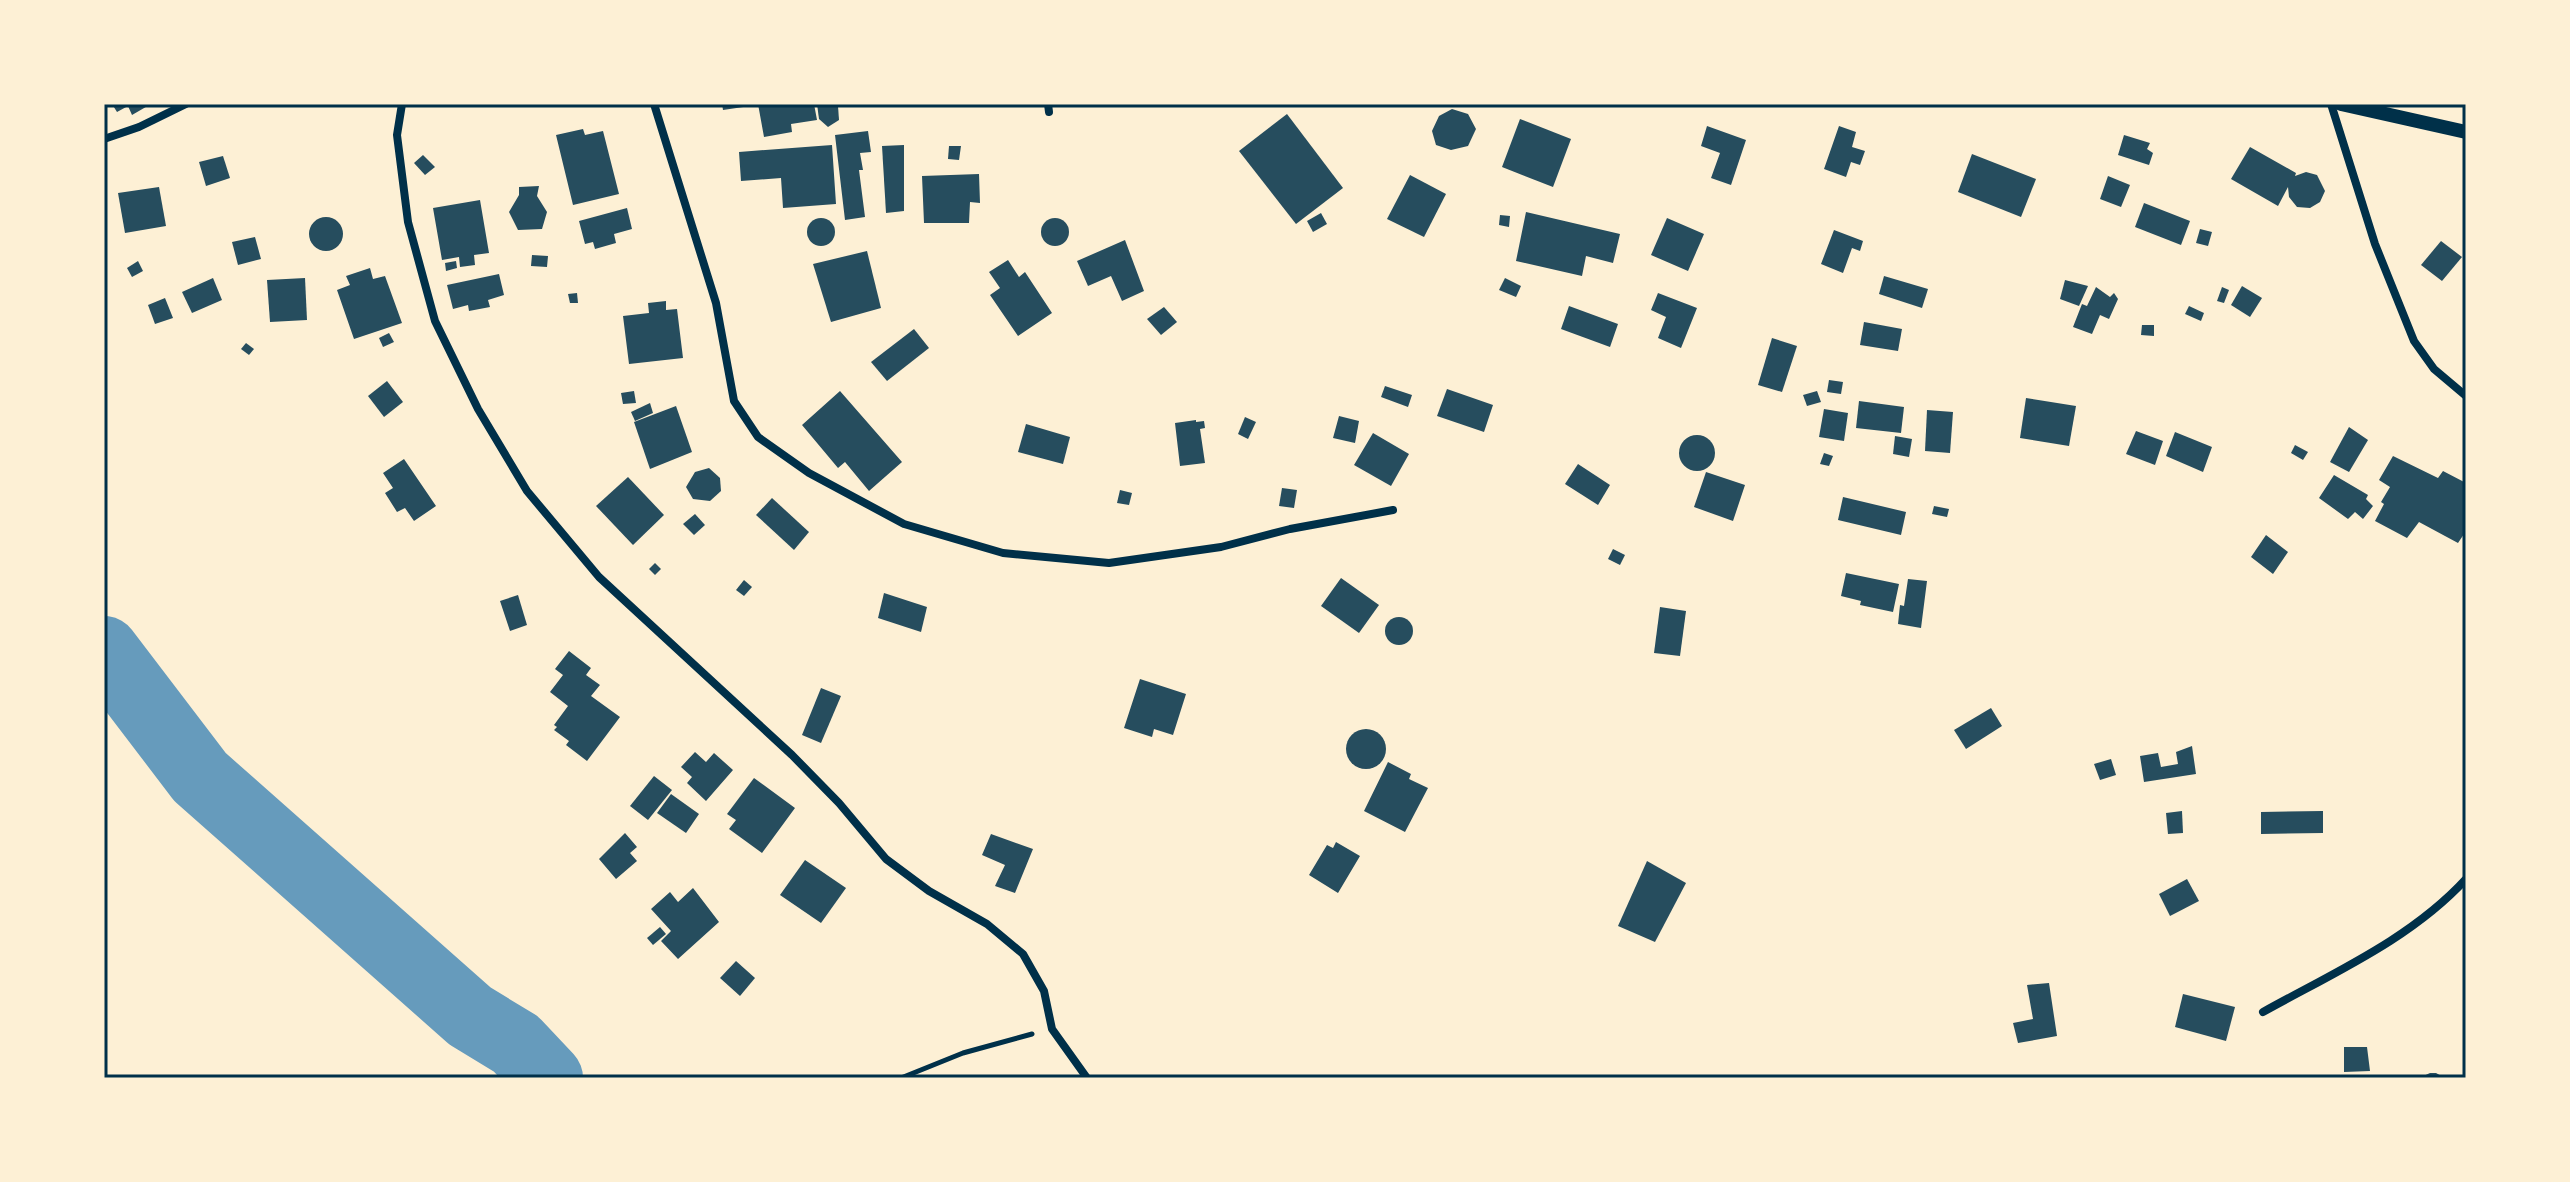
<svg xmlns="http://www.w3.org/2000/svg" width="2570" height="1182" viewBox="0 0 2570 1182" font-family="'Roboto Condensed',sans-serif">
<rect width="100%" height="100%" fill="#fdf0d5"/>
<g fill="none" stroke-linecap="round" stroke-linejoin="round">
<path stroke="#669bbc" stroke-width="70" d="M104,651L200,777L470,1016L516,1044L548,1078"/>
</g>
<g fill="#264d5e">
<path d="M112,104H151L132,115L128,106L117,112Z"/>
<path d="M722,104H749L750,106L723,110Z"/>
<path d="M758,104H814L817,120L791,124L792,132L764,137Z"/>
<path d="M817,104L838,106L839,120L828,127L819,119Z"/>
<path d="M1452,109L1468,114L1476,129L1468,146L1451,150L1436,145L1432,131L1439,116Z"/>
<path d="M1287,114L1343,188L1296,224L1239,151Z"/>
<path d="M1520,119L1571,139L1553,187L1502,167Z"/>
<path d="M1707,126L1746,140L1731,185L1711,178L1720,153L1701,146Z"/>
<path d="M1839,126L1856,132L1852,147L1865,151L1860,165L1851,162L1846,177L1824,169Z"/>
<path d="M583,129L585,135L603,131L619,194L573,205L556,135Z"/>
<path d="M868,131L871,152L860,153L863,170H859L865,217L845,220L835,135Z"/>
<path d="M2124,135L2150,143L2147,149L2153,153L2149,165L2118,155Z"/>
<path d="M832,145L836,204L783,208L781,178L741,181L739,152Z"/>
<path d="M904,145V211L886,213L882,146Z"/>
<path d="M949,146H961L959,160L948,159Z"/>
<path d="M2250,147L2296,173L2295,176L2306,172L2317,175L2325,191L2320,202L2310,208L2297,207L2289,197L2288,187L2278,206L2231,179Z"/>
<path d="M1972,154L2036,179L2021,217L1958,192Z"/>
<path d="M423,155L435,167L425,175L414,163Z"/>
<path d="M223,156L230,178L206,186L199,162Z"/>
<path d="M979,174L980,203L970,202L969,223H924L922,176Z"/>
<path d="M1410,175L1446,194L1424,237L1387,219Z"/>
<path d="M2108,176L2130,185L2121,207L2100,199Z"/>
<path d="M539,186L537,196L547,212L542,229L518,230L509,212L519,195V187Z"/>
<path d="M159,187L166,226L125,233L118,193Z"/>
<path d="M480,200L489,253L474,255L475,265L460,267L459,257L442,260L433,208Z"/>
<path d="M2144,203L2190,221L2181,245L2135,227Z"/>
<path d="M627,208L632,229L614,234L616,243L595,249L593,242L585,244L579,221Z"/>
<path d="M1526,212L1620,234L1613,263L1586,256L1582,276L1516,261Z"/>
<path d="M1321,213L1327,224L1313,232L1307,221Z"/>
<path d="M1500,215L1510,216L1509,227L1499,225Z"/>
<circle cx="326" cy="234" r="17"/>
<path d="M1667,218L1704,234L1688,271L1651,255Z"/>
<circle cx="821" cy="232" r="14"/>
<circle cx="1055" cy="232" r="14"/>
<path d="M2200,229L2212,232L2208,246L2196,243Z"/>
<path d="M1834,230L1863,241L1860,251L1852,248L1843,273L1821,264Z"/>
<path d="M255,237L261,259L238,265L232,242Z"/>
<path d="M1125,240L1144,291L1122,301L1111,276L1088,286L1077,261Z"/>
<path d="M2441,241L2462,257L2442,281L2421,265Z"/>
<path d="M867,251L881,308L831,322L813,264Z"/>
<path d="M532,255L548,256L547,267L531,266Z"/>
<path d="M1008,260L1019,277L1025,272L1052,313L1018,336L990,295L1000,288L989,272Z"/>
<path d="M138,261L143,271L132,277L127,268Z"/>
<path d="M456,261L457,268L446,271L445,263Z"/>
<path d="M370,268L373,279L385,276L402,323L354,339L337,290L350,285L346,276Z"/>
<path d="M499,274L504,295L488,300L490,307L469,311L468,305L453,309L447,285Z"/>
<path d="M1884,276L1928,289L1922,308L1879,294Z"/>
<path d="M213,278L222,300L192,313L182,292Z"/>
<path d="M305,278L307,320L270,322L267,280Z"/>
<path d="M1505,278L1521,286L1516,297L1499,290Z"/>
<path d="M2065,280L2088,286L2079,306L2060,299Z"/>
<path d="M2242,286L2262,298L2250,317L2231,305Z"/>
<path d="M2096,287L2110,297L2114,293L2118,299L2109,319L2100,315L2092,334L2073,327L2082,304L2087,306Z"/>
<path d="M2222,287L2229,290L2224,303L2217,301Z"/>
<path d="M577,293L578,303H570L568,294Z"/>
<path d="M1658,293L1697,308L1681,348L1658,338L1666,317L1651,310Z"/>
<path d="M165,298L173,318L155,324L148,305Z"/>
<path d="M666,301V310L677,309L683,358L629,364L623,316L649,313L648,303Z"/>
<path d="M1569,306L1618,324L1610,347L1561,329Z"/>
<path d="M2189,306L2204,313L2201,321L2185,314Z"/>
<path d="M1164,307L1177,322L1161,335L1147,319Z"/>
<path d="M1864,322L1902,329L1898,351L1860,345Z"/>
<path d="M2142,325H2154V336L2141,335Z"/>
<path d="M914,329L929,348L887,381L871,362Z"/>
<path d="M389,333L394,342L383,347L379,338Z"/>
<path d="M1772,338L1797,346L1782,392L1758,385Z"/>
<path d="M246,343L254,349L249,355L241,349Z"/>
<path d="M1829,380L1843,382L1841,394L1827,392Z"/>
<path d="M387,381L403,402L384,417L368,396Z"/>
<path d="M1385,386L1412,395L1408,407L1381,397Z"/>
<path d="M1447,389L1493,405L1484,432L1437,416Z"/>
<path d="M634,391L636,403L623,404L621,393Z"/>
<path d="M840,391L902,462L869,491L845,462L838,468L802,425Z"/>
<path d="M1817,391L1821,402L1807,406L1803,395Z"/>
<path d="M2026,398L2076,406L2069,446L2020,438Z"/>
<path d="M1859,401L1904,407L1901,433L1856,428Z"/>
<path d="M650,403L653,413L635,421L631,412Z"/>
<path d="M676,406L692,452L650,469L634,422Z"/>
<path d="M1824,409L1848,413L1844,441L1819,437Z"/>
<path d="M1927,410L1953,412L1950,453L1925,451Z"/>
<path d="M1339,416L1359,421L1355,443L1333,438Z"/>
<path d="M1245,417L1256,422L1248,439L1238,434Z"/>
<path d="M1196,420V422L1204,421L1205,428L1200,429L1205,463L1180,466L1175,423Z"/>
<path d="M1026,424L1070,437L1063,464L1018,452Z"/>
<path d="M2349,427L2368,440L2349,472L2330,462Z"/>
<path d="M2136,431L2163,441L2155,465L2126,454Z"/>
<path d="M2175,432L2212,447L2203,472L2166,456Z"/>
<path d="M1373,433L1409,454L1391,486L1354,465Z"/>
<circle cx="1697" cy="453" r="18"/>
<path d="M1895,436L1912,439L1909,457L1893,454Z"/>
<path d="M2295,445L2308,452L2303,460L2291,453Z"/>
<path d="M1824,453L1833,456L1829,466L1820,464Z"/>
<path d="M2393,456L2438,478L2443,471L2466,483V531L2458,543L2419,522L2407,538L2375,521L2384,504L2381,502L2390,487L2379,480Z"/>
<path d="M404,459L436,506L414,521L405,508L397,512L385,493L393,488L383,473Z"/>
<path d="M1578,464L1610,485L1598,505L1565,484Z"/>
<path d="M709,468L720,478L721,491L710,501L693,499L686,487L695,472Z"/>
<path d="M1706,472L1745,485L1733,521L1694,507Z"/>
<path d="M2334,475L2368,495L2366,499L2373,506L2363,519L2355,512L2348,519L2319,498Z"/>
<path d="M628,477L664,515L633,545L596,506Z"/>
<path d="M1282,488L1297,490L1294,508L1279,506Z"/>
<path d="M1120,490L1132,493L1129,505L1117,503Z"/>
<path d="M1843,497L1906,512L1901,535L1838,520Z"/>
<path d="M772,498L809,532L794,550L756,515Z"/>
<path d="M1934,506L1949,509L1947,517L1932,514Z"/>
<path d="M695,514L705,525L694,535L683,524Z"/>
<path d="M2266,535L2288,552L2273,574L2251,557Z"/>
<path d="M1613,549L1625,555L1620,565L1608,559Z"/>
<path d="M655,563L661,569L655,575L649,569Z"/>
<path d="M1846,573L1899,584L1893,612L1860,605L1861,601L1841,596Z"/>
<path d="M1341,578L1379,605L1359,633L1321,606Z"/>
<path d="M1908,579L1927,581L1921,628L1898,624L1900,605L1904,606Z"/>
<path d="M744,580L752,587L744,596L736,590Z"/>
<path d="M884,593L927,607L921,632L878,618Z"/>
<path d="M518,595L527,625L510,631L500,601Z"/>
<path d="M1660,607L1686,611L1680,656L1654,653Z"/>
<circle cx="1399" cy="631" r="14"/>
<path d="M569,651L591,668L586,675L600,685L591,696L620,717L587,761L566,745L569,741L554,730L557,727L554,725L568,706L550,692L563,675L555,669Z"/>
<path d="M1140,679L1186,694L1173,735L1154,729L1152,737L1124,728Z"/>
<path d="M821,688L841,696L821,743L802,735Z"/>
<path d="M1991,708L2002,726L1966,749L1954,730Z"/>
<circle cx="1366" cy="749" r="20"/>
<path d="M2192,746L2196,774L2144,782L2140,756L2158,753L2161,767L2178,764L2176,752Z"/>
<path d="M695,752L706,762L714,753L733,770L706,801L687,783L692,777L681,767Z"/>
<path d="M2111,759L2116,775L2100,780L2094,764Z"/>
<path d="M1388,762L1411,774L1409,779L1428,788L1405,832L1364,811Z"/>
<path d="M654,776L672,790L648,820L630,806Z"/>
<path d="M754,778L795,808L762,853L729,829L736,820L727,814Z"/>
<path d="M671,794L699,814L686,833L657,813Z"/>
<path d="M2182,811L2183,833L2168,834L2166,813Z"/>
<path d="M2323,811V833L2261,834V812Z"/>
<path d="M625,833L637,847L630,853L637,861L616,879L599,859Z"/>
<path d="M991,834L1033,849L1015,893L995,886L1005,865L982,855Z"/>
<path d="M1336,842L1360,856L1338,893L1309,875L1327,845L1333,848Z"/>
<path d="M805,860L846,888L821,923L780,895Z"/>
<path d="M1647,861L1686,883L1655,942L1618,926Z"/>
<path d="M2187,879L2199,901L2170,916L2159,894Z"/>
<path d="M693,888L719,922L678,959L661,941L671,931L651,909L670,892L678,902Z"/>
<path d="M660,927L666,934L653,945L647,938Z"/>
<path d="M736,961L755,978L740,996L720,978Z"/>
<path d="M2049,983L2057,1036L2018,1043L2013,1023L2033,1019L2027,985Z"/>
<path d="M2183,994L2235,1007L2226,1041L2175,1027Z"/>
<path d="M2344,1047H2367L2370,1071L2344,1072Z"/>
<path d="M2430,1073H2436L2445,1078H2419Z"/>
</g>
<g fill="none" stroke-linecap="round" stroke-linejoin="round">
<path stroke="#003049" stroke-width="5" d="M901,1078L963,1053L1032,1034"/>
<g stroke="#003049" stroke-width="8">
<path d="M402,104L397,135L408,222L435,321L478,409L527,491L599,577L792,755L839,803L886,859L929,891L987,924L1023,954L1044,991L1052,1029L1087,1078"/>
<path d="M654,104L716,303L734,401L758,437L809,473L904,524L1003,553L1109,563L1221,547L1290,529L1393,510"/>
<path d="M1048,104L1049,112"/>
<path d="M2331,104L2375,244L2414,341L2434,369L2466,396"/>
<path d="M104,139L139,127L186,104"/>
<path d="M2263,1012C2333,973 2411,939 2466,879"/>
</g>
<path stroke="#003049" stroke-width="14" d="M2341,104L2466,132"/>
</g>
<rect width="2570" height="1182" fill="none" stroke="#fdf0d5" stroke-width="212"/>
<rect x="106" y="106" width="2358" height="970" fill="none" stroke="#003049" stroke-width="3"/>
</svg>
